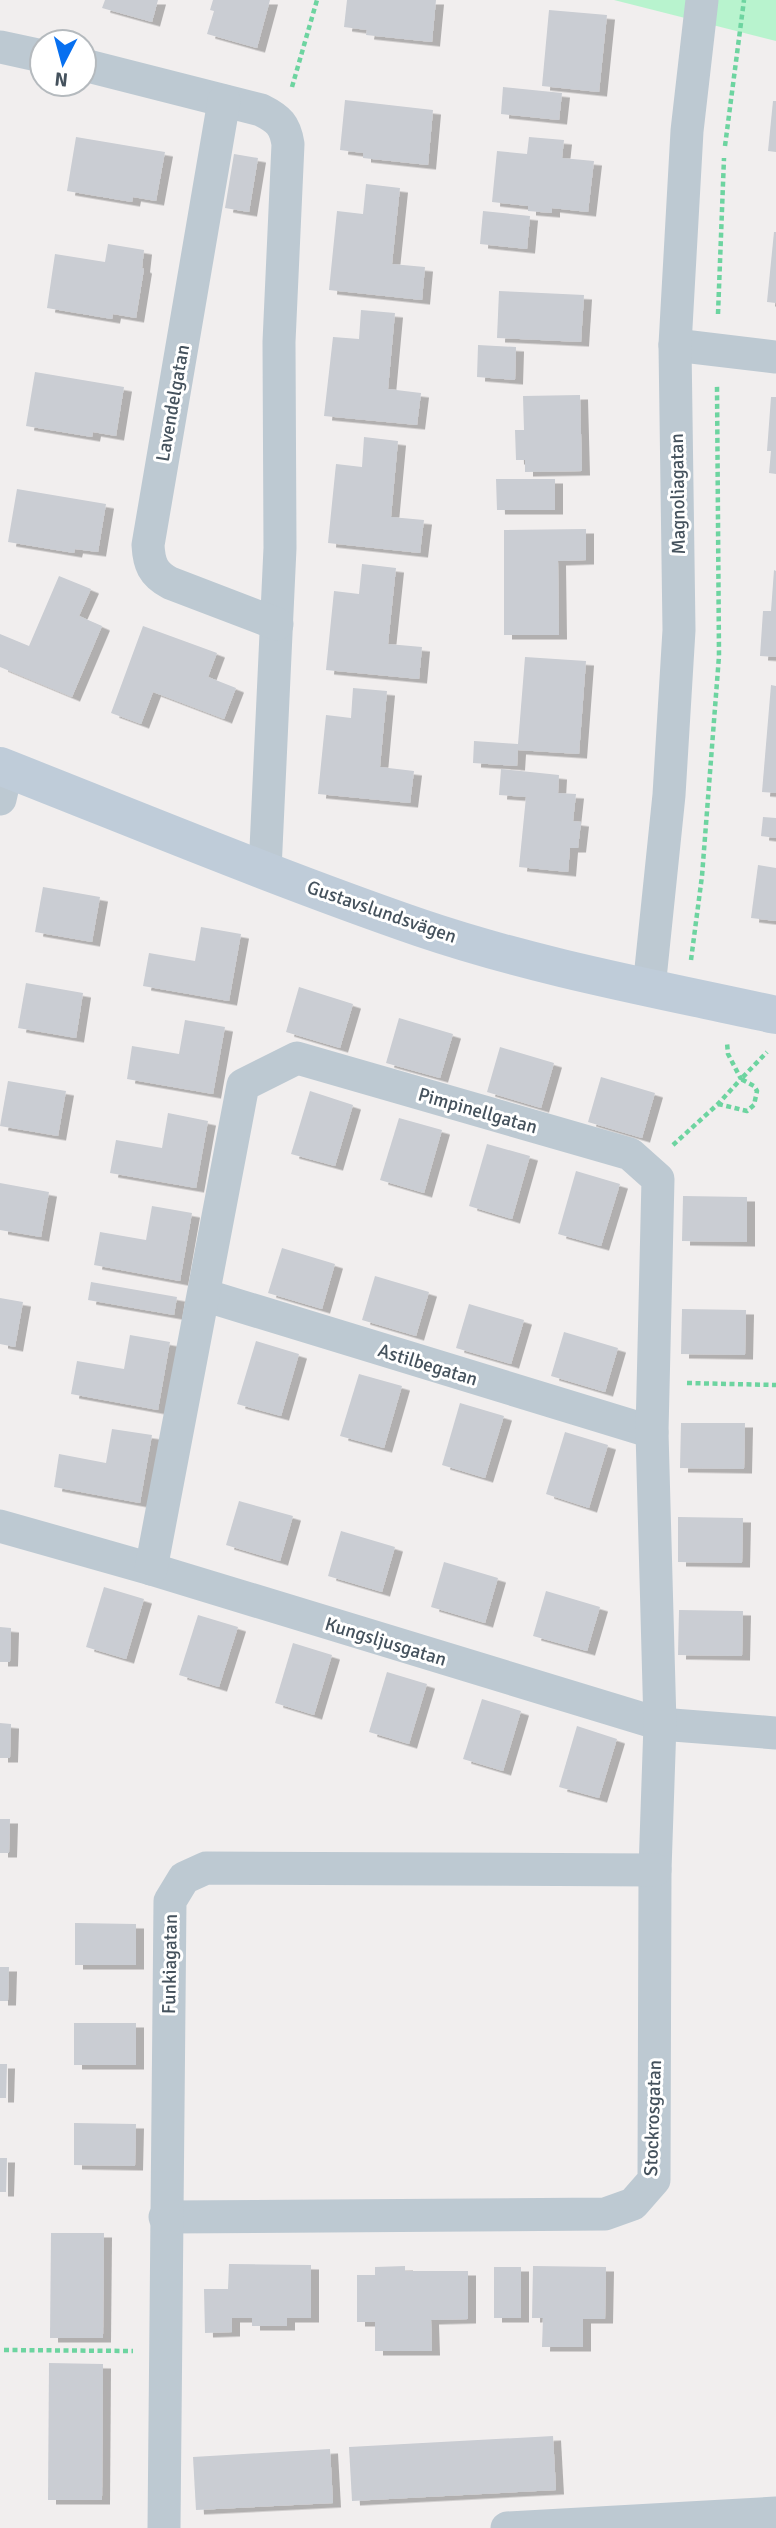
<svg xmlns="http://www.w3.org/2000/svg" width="776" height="2528" viewBox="0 0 776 2528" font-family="Signika,sans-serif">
<defs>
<filter id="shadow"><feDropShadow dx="8" dy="4.5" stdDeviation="0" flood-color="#0004"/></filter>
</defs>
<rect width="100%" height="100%" fill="#f1eeee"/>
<path fill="#b8f3ce" d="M614,0H776V41Z"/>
<g fill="#cacdd3" filter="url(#shadow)">
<path d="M105,0H158L152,22L102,8Z"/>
<path d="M213,0H270L257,48L207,34L214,11L210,10Z"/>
<path d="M347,0H436L432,42L366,35L367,30L344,27Z"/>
<path d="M549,10L607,15L599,92L542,86Z"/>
<path d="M503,87L562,93L559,120L501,114Z"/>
<path d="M345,100L433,110L428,165L363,158V153L340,150Z"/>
<path d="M773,101H776V152L768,151Z"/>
<path d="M76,137L165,152L156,201L133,197L132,202L67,191Z"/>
<path d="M529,137L564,140L562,158L594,161L588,212L552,208V213L528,211V206L492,202L497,151L527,154Z"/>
<path d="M234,154L258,158L249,212L225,208Z"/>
<path d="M366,184L400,188L392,264L425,267L422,300L329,290L337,211L363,214Z"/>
<path d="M483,211L530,216L527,249L480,244Z"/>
<path d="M774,232H776V303L767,302Z"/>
<path d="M108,244L144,250L142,268L144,269L136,318L113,314L112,319L47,308L55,254L105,262Z"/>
<path d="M499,291L584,295L581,342L497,338Z"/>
<path d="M361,310L395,313L388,389L421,393L417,425L324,416L333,337L359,339Z"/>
<path d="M478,345L516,347L515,380L477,377Z"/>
<path d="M35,372L124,387L116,436L93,432L92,437L26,426Z"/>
<path d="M580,395L582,471L525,472V460H516L515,430H524L523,396Z"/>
<path d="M771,397H776V474L769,473L771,451H767Z"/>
<path d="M364,437L398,441L391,517L424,520L420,553L328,543L336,464L362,467Z"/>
<path d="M496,479H555V510H497Z"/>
<path d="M17,489L106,504L98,552L75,549L74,553L8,542Z"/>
<path d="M586,529V560L558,561L559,635H504V530Z"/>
<path d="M362,564L396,568L388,644L422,647L419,679L326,670L334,591L359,594Z"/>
<path d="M774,570L776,571V657L760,656L763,611H771Z"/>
<path d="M59,576L91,589L79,616L102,626L72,697L0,667V634L29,646Z"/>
<path d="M143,626L217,653L208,677L236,688L224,719L153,692L141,724L111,713Z"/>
<path d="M525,657L586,661L579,754L518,750L517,766L473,763L474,741L518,744Z"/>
<path d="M771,685L776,686V793L762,792Z"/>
<path d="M353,688L387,691L380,767L414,771L410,803L318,794L326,715L351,718Z"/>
<path d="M501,769L559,775L558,793L576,794L573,821L581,822L578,848H570L568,872L519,867L526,797L499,795Z"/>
<path d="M763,817L776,818V838L761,836Z"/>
<path d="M758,865L776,868V921L751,918Z"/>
<path d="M43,887L100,897L92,942L35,932Z"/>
<path d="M201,927L241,934L229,1001L143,986L149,953L195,961Z"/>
<path d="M26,983L83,993L76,1038L18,1028Z"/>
<path d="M299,987L353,1004L340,1048L286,1032Z"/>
<path d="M399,1018L453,1034L440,1078L386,1063Z"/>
<path d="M185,1020L225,1027L213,1094L127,1079L132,1046L179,1054Z"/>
<path d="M500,1047L554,1063L541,1108L487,1092Z"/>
<path d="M601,1077L655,1093L642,1138L588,1122Z"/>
<path d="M8,1081L66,1091L58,1136L0,1126Z"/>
<path d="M310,1091L353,1105L335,1166L291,1154Z"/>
<path d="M168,1113L208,1121L196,1188L110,1173L116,1140L162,1148Z"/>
<path d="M399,1118L442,1130L424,1193L380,1180Z"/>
<path d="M487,1144L530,1156L512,1219L469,1206Z"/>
<path d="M576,1171L620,1184L601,1246L558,1234Z"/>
<path d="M0,1183L49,1192L41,1237L0,1230Z"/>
<path d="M683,1196L747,1197V1242L682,1241Z"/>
<path d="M152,1206L192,1213L180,1281L94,1265L100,1232L146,1240Z"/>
<path d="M282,1248L335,1264L322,1309L268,1293Z"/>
<path d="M375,1276L429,1292L416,1336L362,1320Z"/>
<path d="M91,1282L177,1297L174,1315L88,1300Z"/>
<path d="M0,1298L23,1302L15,1347L0,1344Z"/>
<path d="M469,1304L524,1320L511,1364L456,1348Z"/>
<path d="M682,1309L746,1310L745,1355L681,1354Z"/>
<path d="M564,1332L618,1348L605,1392L551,1376Z"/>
<path d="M130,1335L170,1342L158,1410L71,1394L77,1361L124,1369Z"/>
<path d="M256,1341L299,1354L281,1416L237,1404Z"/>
<path d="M359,1374L402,1386L384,1448L340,1436Z"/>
<path d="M460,1403L504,1416L485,1478L442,1465Z"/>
<path d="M681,1423H745L744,1469L680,1468Z"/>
<path d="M112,1429L152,1435L140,1503L54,1487L59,1454L106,1463Z"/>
<path d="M565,1432L608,1445L589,1508L546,1494Z"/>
<path d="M239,1501L293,1516L280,1561L226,1545Z"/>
<path d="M678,1517L743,1518L742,1563L678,1562Z"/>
<path d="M341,1531L395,1547L382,1592L328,1576Z"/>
<path d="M444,1562L498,1578L485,1623L431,1607Z"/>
<path d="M104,1587L144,1599L126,1659L86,1647Z"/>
<path d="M546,1591L600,1607L587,1651L533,1636Z"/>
<path d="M679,1610L743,1611L742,1656L678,1655Z"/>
<path d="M198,1615L238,1627L219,1687L179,1675Z"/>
<path d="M0,1627L11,1628L10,1662H0Z"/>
<path d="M293,1643L332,1655L314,1715L275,1703Z"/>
<path d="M387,1672L427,1684L409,1744L369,1732Z"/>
<path d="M482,1699L521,1711L503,1771L463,1759Z"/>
<path d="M0,1723L11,1724L10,1758H0Z"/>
<path d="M577,1726L617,1739L599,1798L559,1787Z"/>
<path d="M0,1819H10L9,1853H0Z"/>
<path d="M75,1923L136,1924V1965H75Z"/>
<path d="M0,1967H9L8,2001H0Z"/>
<rect x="74" y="2023" width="62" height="42"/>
<path d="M0,2064H7L6,2098H0Z"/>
<path d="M74,2123L136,2124L135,2166L74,2165Z"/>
<path d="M0,2158H7L6,2192H0Z"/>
<path d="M51,2233H104L103,2338H50Z"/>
<path d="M229,2264L311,2265V2318H287V2326H252V2318H232V2332L205,2333L204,2289H228Z"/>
<path d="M405,2266V2271H468V2319L431,2320L432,2351H375V2322H357V2275H375V2267Z"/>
<path d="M533,2266L606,2267L605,2319H583V2347H542L543,2318H532Z"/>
<rect x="494" y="2267" width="27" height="51"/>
<path d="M49,2363L103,2364L102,2500H48Z"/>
<path d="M553,2436L556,2490L352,2501L349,2447Z"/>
<path d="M330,2449L333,2503L196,2510L193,2457Z"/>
</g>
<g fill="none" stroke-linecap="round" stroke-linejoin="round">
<g stroke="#6dd4a0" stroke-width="4.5" stroke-dasharray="5 3.5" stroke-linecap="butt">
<path d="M292,87L317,0"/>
<path d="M725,146L744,0"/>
<path d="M718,314L724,158"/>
<path d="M691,960L702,876L719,656L717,386"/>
<path d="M718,1104L747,1111L754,1105L757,1091L754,1086L741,1079L767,1052"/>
<path d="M673,1145L718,1104L741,1079L728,1054L727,1043"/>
<path d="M687,1383L776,1385"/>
<path d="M4,2350L133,2351"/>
</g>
<g stroke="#bdc9d2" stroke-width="33">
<path d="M0,47L42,56"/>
<path d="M84,65L261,110C279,119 285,125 288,144L279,342L280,548L265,870"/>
<path d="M224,101L148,545C149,564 153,574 170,583L277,624"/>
<path d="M675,345L776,357"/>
<path d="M0,799L7,768"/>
<path d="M649,988L669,795L679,630L675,345L687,131L702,0"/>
<path d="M204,1295L652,1432"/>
<path d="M0,1526L151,1569L660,1724L776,1733"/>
<path d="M151,1569L243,1085L297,1058L630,1154L658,1179L652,1432L660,1724L655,1870L654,2180L633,2204L605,2214L165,2217"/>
<path d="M164,2528L170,1901L184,1878L206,1868L655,1870"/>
<path d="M507,2528L776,2513"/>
</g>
<path stroke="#bfccd9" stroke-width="38" d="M0,766C140,821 279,879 421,928C536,967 657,989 776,1015"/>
</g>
<g text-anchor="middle" stroke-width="6" stroke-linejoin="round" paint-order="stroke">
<g font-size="19" fill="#45525d" stroke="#fff">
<text transform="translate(172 403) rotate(-80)" y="7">Lavendelgatan</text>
<text transform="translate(677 494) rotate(-91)" y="7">Magnoliagatan</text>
<text transform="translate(382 911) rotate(19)" y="7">Gustavslundsvägen</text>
<text transform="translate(478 1110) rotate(16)" y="7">Pimpinellgatan</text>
<text transform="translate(428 1364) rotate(17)" y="7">Astilbegatan</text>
<text transform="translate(386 1641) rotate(17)" y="7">Kungsljusgatan</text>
<text transform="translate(169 1964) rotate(-89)" y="7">Funkiagatan</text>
<text transform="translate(652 2118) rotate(-88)" y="7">Stockrosgatan</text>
</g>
</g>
<g transform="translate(63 63) rotate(186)"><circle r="33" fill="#ffffff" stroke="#b5babe" stroke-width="2"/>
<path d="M0-5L12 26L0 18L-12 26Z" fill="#0870f0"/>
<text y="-10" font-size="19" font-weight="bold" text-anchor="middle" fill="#45525d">N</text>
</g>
</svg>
